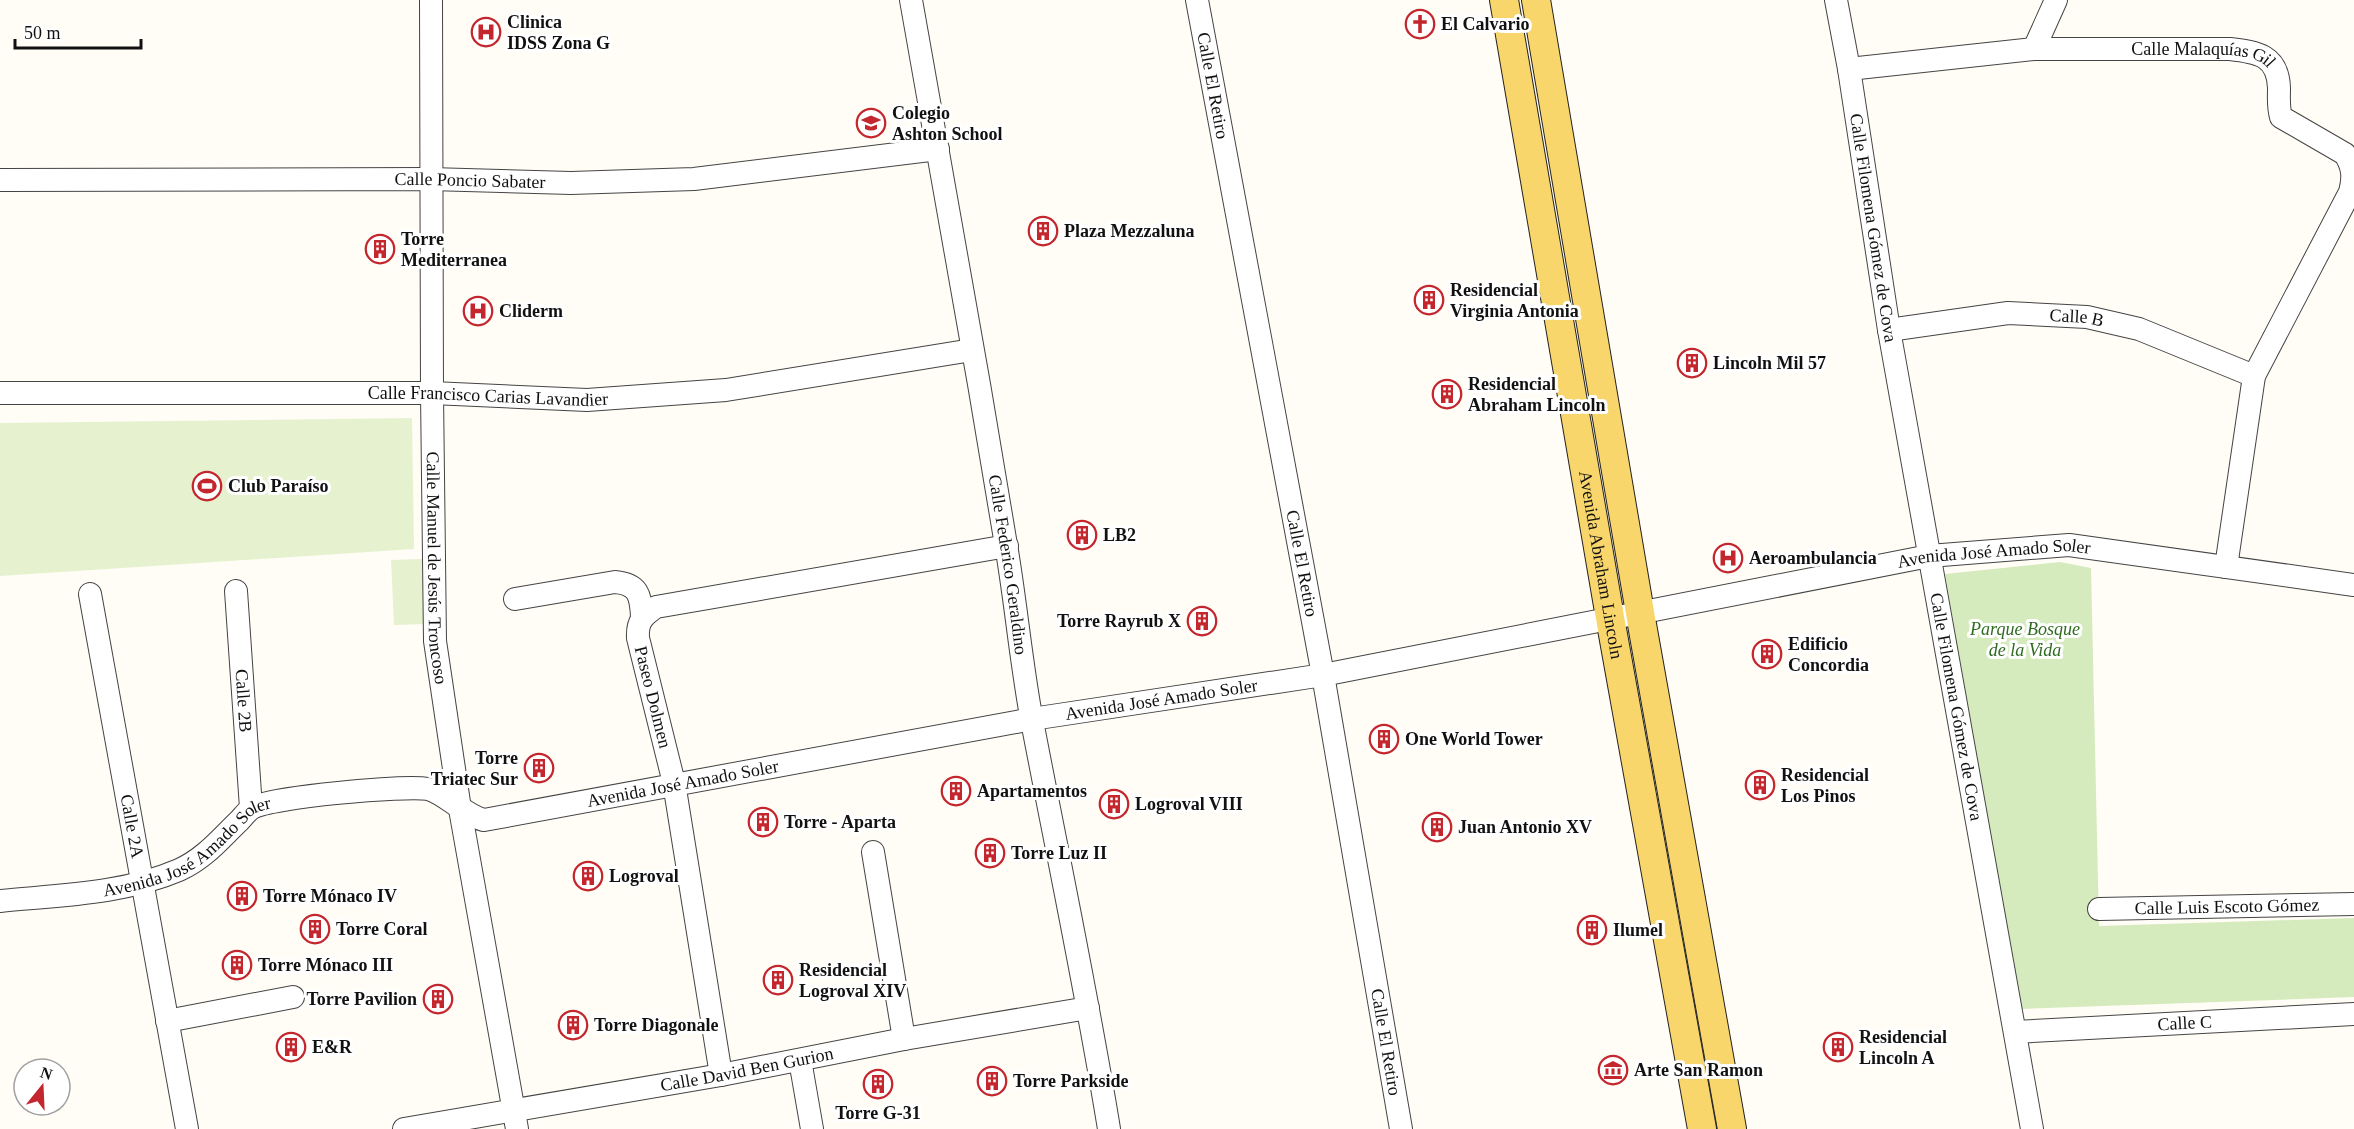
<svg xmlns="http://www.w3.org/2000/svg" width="2354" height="1129" viewBox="0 0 2354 1129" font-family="'Times New Roman',serif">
<rect width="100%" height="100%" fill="#fffdf5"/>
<path fill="#d5ebbd" d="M2060,562L2091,568L2099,926L2354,918V997L2021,1009L1945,574Z"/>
<g fill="#e6f2cf">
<path d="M412,418L414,549L0,576V423Z"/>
<path d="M422,559L425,624L394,625L391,560Z"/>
</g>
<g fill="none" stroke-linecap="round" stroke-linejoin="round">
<g stroke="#444" stroke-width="24">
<g id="minor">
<path id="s1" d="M431,0L432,393L435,641L460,809L517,1129"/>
<path id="s2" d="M911,0C944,181 976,363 1006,545C1016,603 1021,663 1032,721C1058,857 1087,993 1109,1129"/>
<path id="s3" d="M1197,0L1323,675L1401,1129"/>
<path id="s4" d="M1836,0L1849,69L1889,330L2032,1129"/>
<path d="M2034,49L2056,0"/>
<path id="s5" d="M1849,69L2034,49H2230C2257,52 2278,55 2279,88C2279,99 2278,107 2281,117L2345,154C2353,167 2354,177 2350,192L2254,376L2226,567"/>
<path id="s6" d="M0,180L430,179L571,183L694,179L938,149"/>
<path id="s7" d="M1889,330L2008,313L2087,317L2139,329L2254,376"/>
<path id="s8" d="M0,393H432L587,400L726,390L972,350"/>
<path id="s9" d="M236,591L251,808"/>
<path id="s10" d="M90,594L187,1129"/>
<path d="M515,599L615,582C638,584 641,595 642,617"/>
<path d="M873,852L904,1039"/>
<path id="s11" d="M0,901C61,895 123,894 179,870C204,859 220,839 239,821C243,817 247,811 252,808C270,797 406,785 428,789C445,793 464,815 484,820L1032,719L1323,675L1929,556L2069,545L2354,585"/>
<path id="s12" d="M2099,909L2354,904"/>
<path d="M167,1021L293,997"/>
<path id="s13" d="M2015,1032L2354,1014"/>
<path d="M800,1060L812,1129"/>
<path d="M721,1075L674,783L638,638C637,621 643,616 656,607L1007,546"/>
<path id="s14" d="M404,1129L721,1075L904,1039L1088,1008"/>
</g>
</g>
<g stroke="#222" stroke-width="30">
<g id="major">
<path id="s15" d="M1504,0L1612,629L1702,1129"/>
<path d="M1536,0L1643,630L1732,1129"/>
</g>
</g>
<use href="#minor" stroke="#fff" stroke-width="22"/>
<use href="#major" stroke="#f9d66b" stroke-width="28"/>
</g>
<defs>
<g id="church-ring" transform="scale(1.5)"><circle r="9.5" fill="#fff" stroke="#c4262e" stroke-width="1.5"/><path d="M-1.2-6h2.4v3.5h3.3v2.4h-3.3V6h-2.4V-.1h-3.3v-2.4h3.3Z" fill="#c4262e"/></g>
<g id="hospital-ring" transform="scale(1.5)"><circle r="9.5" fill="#fff" stroke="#c4262e" stroke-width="1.5"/><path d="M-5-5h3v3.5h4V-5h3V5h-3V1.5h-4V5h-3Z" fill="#c4262e"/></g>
<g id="school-ring" transform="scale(1.5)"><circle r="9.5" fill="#fff" stroke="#c4262e" stroke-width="1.5"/><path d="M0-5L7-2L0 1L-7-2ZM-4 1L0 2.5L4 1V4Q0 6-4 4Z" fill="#c4262e"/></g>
<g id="building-ring" transform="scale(1.5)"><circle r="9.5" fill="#fff" stroke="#c4262e" stroke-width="1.5"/><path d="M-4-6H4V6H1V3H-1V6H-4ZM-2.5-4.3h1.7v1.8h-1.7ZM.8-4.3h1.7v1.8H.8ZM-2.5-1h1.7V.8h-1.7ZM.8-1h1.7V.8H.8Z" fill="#c4262e"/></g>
<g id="stadium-ring" transform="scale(1.5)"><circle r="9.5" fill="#fff" stroke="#c4262e" stroke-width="1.5"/><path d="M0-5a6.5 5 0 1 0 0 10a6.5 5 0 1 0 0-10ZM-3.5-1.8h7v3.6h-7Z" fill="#c4262e"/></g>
<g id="museum-ring" transform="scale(1.5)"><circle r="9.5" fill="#fff" stroke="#c4262e" stroke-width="1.5"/><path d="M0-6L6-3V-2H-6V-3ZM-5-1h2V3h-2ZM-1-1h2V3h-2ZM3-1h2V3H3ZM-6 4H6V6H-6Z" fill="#c4262e"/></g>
</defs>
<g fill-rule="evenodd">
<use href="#church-ring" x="1420" y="24"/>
<use href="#hospital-ring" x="486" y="32"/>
<use href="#school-ring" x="871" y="123"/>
<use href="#building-ring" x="1043" y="231"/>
<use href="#building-ring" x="380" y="249"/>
<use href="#building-ring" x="1429" y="300"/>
<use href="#hospital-ring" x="478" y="311"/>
<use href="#building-ring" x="1692" y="363"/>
<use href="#building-ring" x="1447" y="394"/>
<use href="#stadium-ring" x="207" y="486"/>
<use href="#building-ring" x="1082" y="535"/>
<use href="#hospital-ring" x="1728" y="558"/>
<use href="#building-ring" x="1202" y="621"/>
<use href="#building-ring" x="1767" y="654"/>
<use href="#building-ring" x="1384" y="739"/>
<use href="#building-ring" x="539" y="768"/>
<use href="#building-ring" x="1760" y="785"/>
<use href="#building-ring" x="956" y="791"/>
<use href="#building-ring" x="1114" y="804"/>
<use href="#building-ring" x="763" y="822"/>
<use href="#building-ring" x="1437" y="827"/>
<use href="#building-ring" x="990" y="853"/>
<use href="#building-ring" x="588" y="876"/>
<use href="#building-ring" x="242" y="896"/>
<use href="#building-ring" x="315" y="929"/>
<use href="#building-ring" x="1592" y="930"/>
<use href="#building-ring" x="237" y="965"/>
<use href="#building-ring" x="778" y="980"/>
<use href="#building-ring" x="438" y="999"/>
<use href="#building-ring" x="573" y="1025"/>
<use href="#building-ring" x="291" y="1047"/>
<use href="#building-ring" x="1838" y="1047"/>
<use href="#museum-ring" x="1613" y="1070"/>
<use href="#building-ring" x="992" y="1081"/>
<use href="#building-ring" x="878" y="1084"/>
</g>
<g text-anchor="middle" stroke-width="6" stroke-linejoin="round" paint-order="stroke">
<g font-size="18" font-weight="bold" fill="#111" stroke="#fff" text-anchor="start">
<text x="507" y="28">Clinica<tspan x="507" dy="21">IDSS Zona G</tspan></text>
<text x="1441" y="30">El Calvario</text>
<text x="892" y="119">Colegio<tspan x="892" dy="21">Ashton School</tspan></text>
<text x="1064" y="237">Plaza Mezzaluna</text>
<text x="401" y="245">Torre<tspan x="401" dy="21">Mediterranea</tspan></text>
<text x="1450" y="296">Residencial<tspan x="1450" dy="21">Virginia Antonia</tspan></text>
<text x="499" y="317">Cliderm</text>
<text x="1713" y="369">Lincoln Mil 57</text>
<text x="1468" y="390">Residencial<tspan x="1468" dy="21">Abraham Lincoln</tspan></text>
<text x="228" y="492">Club Paraíso</text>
<text x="1103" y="541">LB2</text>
<text x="1749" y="564">Aeroambulancia</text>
<text x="1181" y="627" text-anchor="end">Torre Rayrub X</text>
<text x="1788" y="650">Edificio<tspan x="1788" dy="21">Concordia</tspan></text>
<text x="1405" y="745">One World Tower</text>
<text x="518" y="764" text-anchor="end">Torre<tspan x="518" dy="21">Triatec Sur</tspan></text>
<text x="1781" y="781">Residencial<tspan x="1781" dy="21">Los Pinos</tspan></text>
<text x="977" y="797">Apartamentos</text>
<text x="1135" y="810">Logroval VIII</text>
<text x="784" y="828">Torre - Aparta</text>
<text x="1458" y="833">Juan Antonio XV</text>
<text x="1011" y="859">Torre Luz II</text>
<text x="609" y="882">Logroval</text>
<text x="263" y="902">Torre Mónaco IV</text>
<text x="336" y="935">Torre Coral</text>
<text x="1613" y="936">Ilumel</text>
<text x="258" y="971">Torre Mónaco III</text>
<text x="799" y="976">Residencial<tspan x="799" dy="21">Logroval XIV</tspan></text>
<text x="417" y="1005" text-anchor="end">Torre Pavilion</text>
<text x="594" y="1031">Torre Diagonale</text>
<text x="1859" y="1043">Residencial<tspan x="1859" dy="21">Lincoln A</tspan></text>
<text x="312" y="1053">E&amp;R</text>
<text x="1634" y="1076">Arte San Ramon</text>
<text x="1013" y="1087">Torre Parkside</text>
<text x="878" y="1119" text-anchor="middle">Torre G-31</text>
</g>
<g font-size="18" fill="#111" stroke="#fff">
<text dy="6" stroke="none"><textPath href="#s5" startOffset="356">Calle Malaquías Gil</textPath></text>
<text dy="6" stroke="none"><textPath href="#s3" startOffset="87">Calle El Retiro</textPath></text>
<text dy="6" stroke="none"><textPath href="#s6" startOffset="470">Calle Poncio Sabater</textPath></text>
<text dy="6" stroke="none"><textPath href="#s4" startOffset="231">Calle Filomena Gómez de Cova</textPath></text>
<text dy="6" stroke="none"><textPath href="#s7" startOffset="189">Calle B</textPath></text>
<text dy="6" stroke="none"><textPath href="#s8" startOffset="488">Calle Francisco Carias Lavandier</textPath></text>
<text dy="6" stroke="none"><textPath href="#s11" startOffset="2055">Avenida José Amado Soler</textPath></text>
<text dy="6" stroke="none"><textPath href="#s3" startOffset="573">Calle El Retiro</textPath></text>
<text dy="6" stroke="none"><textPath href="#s2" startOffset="573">Calle Federico Geraldino</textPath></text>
<text dy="6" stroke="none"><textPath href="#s15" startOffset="573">Avenida Abraham Lincoln</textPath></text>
<text dy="6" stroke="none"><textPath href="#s1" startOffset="568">Calle Manuel de Jesús Troncoso</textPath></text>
<text transform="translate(653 697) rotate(76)" y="6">Paseo Dolmen</text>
<text dy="6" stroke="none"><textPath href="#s11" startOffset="1209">Avenida José Amado Soler</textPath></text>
<text dy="6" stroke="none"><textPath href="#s9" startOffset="110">Calle 2B</textPath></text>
<text dy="6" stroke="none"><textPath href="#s4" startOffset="717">Calle Filomena Gómez de Cova</textPath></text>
<text dy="6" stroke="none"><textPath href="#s11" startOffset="723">Avenida José Amado Soler</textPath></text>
<text dy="6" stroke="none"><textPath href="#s10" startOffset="236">Calle 2A</textPath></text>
<text dy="6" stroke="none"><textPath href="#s11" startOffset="201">Avenida José Amado Soler</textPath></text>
<text dy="6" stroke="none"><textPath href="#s12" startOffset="128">Calle Luis Escoto Gómez</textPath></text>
<text dy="6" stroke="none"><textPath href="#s13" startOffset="170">Calle C</textPath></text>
<text dy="6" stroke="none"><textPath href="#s3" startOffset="1059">Calle El Retiro</textPath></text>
<text dy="6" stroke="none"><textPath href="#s14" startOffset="348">Calle David Ben Gurion</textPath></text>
</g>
<g font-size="18" font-style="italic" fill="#2f6b1f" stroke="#fff">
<text x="2025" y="635">Parque Bosque<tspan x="2025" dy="21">de la Vida</tspan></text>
</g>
</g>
<g transform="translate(42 1087) rotate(18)"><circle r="28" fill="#ffffff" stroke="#a0a0a0" stroke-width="1.5"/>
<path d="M0-4.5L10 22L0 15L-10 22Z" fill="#c4262e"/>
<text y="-9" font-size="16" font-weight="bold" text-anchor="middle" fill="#111111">N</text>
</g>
<path d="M15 39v9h126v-9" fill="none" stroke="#111111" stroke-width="3"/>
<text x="24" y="39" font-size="18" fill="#111111" stroke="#ffffff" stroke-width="4.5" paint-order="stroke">50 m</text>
</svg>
